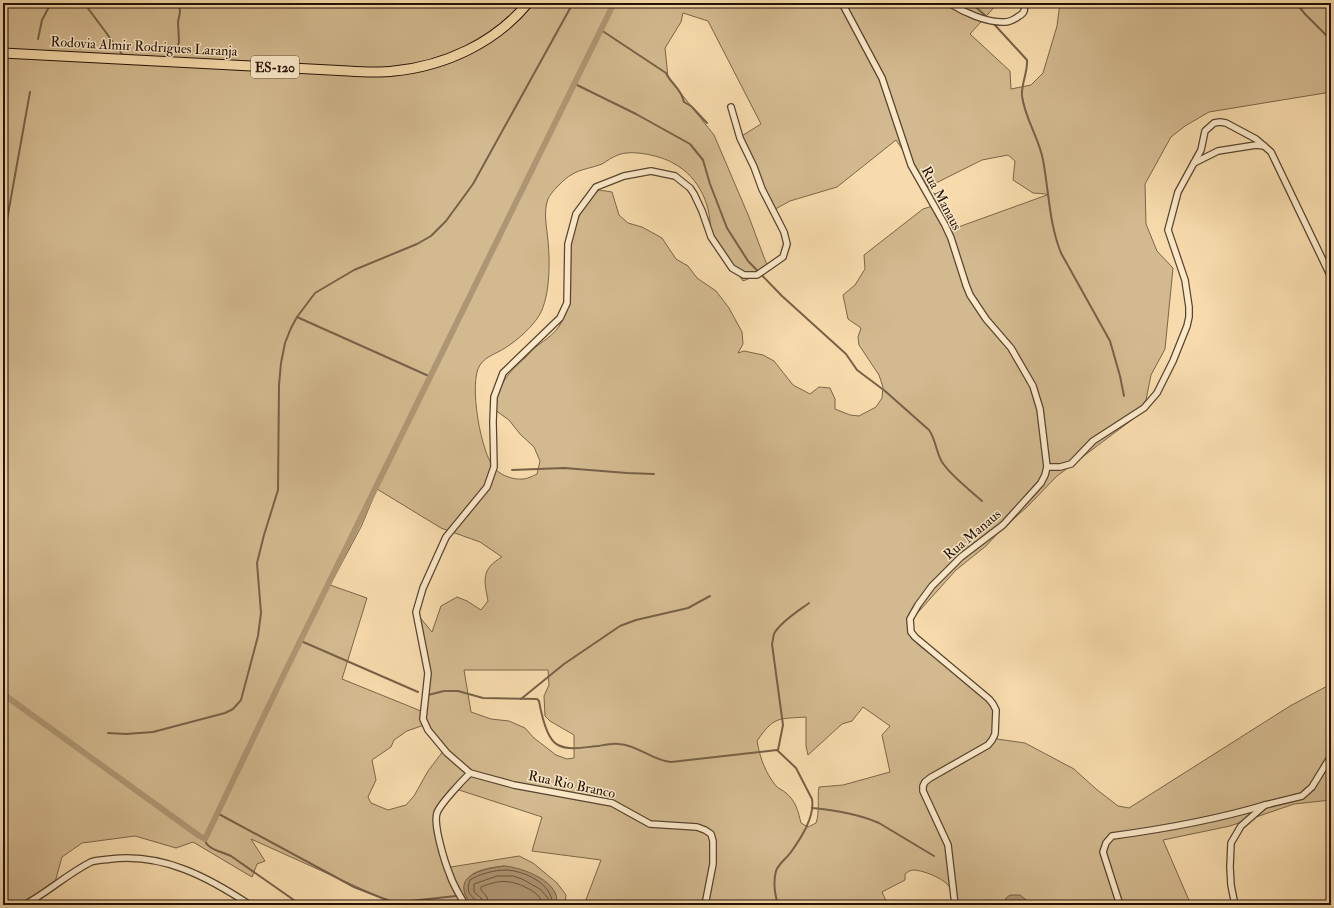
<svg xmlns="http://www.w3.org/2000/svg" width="1334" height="908" viewBox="0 0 1334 908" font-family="'IM FELL Double Pica',serif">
<rect width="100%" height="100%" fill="#f7dbac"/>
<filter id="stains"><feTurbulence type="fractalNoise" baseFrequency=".005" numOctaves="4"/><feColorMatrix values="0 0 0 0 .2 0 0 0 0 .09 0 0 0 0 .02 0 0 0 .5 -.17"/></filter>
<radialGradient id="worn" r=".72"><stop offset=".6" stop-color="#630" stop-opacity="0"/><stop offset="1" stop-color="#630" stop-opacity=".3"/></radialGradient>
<path fill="#d3b98f" stroke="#7b6549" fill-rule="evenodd" d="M3,3H998L970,34L1010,71L1011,89L1031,85L1043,73L1057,26L1060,3H1331V92L1209,112L1185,126L1171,137L1145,184L1146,224L1157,251L1173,268L1165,349L1151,375L1146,400L1133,419L1057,476L1027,507L1000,531L986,546L956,570L912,619L911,638L921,647L995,704L997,715V739L1025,743L1074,769L1096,789L1118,806L1129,808L1290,706L1331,684V800L1294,804L1230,826L1163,840L1191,905H1152L1144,901L1124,905H1033L1031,903L1006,898L1005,905H958C956,898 953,891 948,885C942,878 923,870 913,870C910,870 908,872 905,874V880L882,892L888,905H584L601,860L532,851L542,817L456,789L436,815L444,866L451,867L519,856L533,863L557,883L566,895L565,905H556L557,901L504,866C495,867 480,869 473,874C472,874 470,877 469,878C459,890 466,900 478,905H383L384,899L251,839L265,861L257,864L252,877L193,842L176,848L135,836L82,843L62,857L55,882L29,905H10L3,897ZM683,13L708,21L761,124L740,137L770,212L790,201L837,187L896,140L928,187L982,160L1008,155L1015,161L1013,180L1033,193L1046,194L1047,195L950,230L946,217L939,204L923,209L864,255L865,269L855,285L843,295L848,319L861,328L858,337L859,345L879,375L883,387L882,398L876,407L859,416L850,415L835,409V399L830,388L819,387L810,394L793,385L774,361L763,355L744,351L738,353L743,344L742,332L729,308L716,291L697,278L688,266L676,259L662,238L642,227L628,223L619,215L612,192L599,190C592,197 583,206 579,216C574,229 570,244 570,258C570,280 573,302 561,323C556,333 545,340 537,346C533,349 530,353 526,357C506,375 499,383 495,410L509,420L520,434L534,447L540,461L537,474C533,476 527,479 523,479C514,480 502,476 495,469C481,455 468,382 480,365C486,356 496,354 505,348C518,340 536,324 542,310C550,291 550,260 548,241C547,228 543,212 548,199C550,193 565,178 571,175C580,169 592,168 602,164C607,161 612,157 618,155C632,149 661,156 673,163C700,177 713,208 710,237L743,281L770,270L765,260L749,217L714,135L668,77L665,48L681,22ZM377,489L441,528L480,542L502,557C481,569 484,580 488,601L481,610L467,601L457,597L441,606L432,632L418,615L430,674L421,711L342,679L367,598L330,585L361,527ZM464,670H548L549,685L544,696L545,716L550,721L574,735V758L567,759L556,755L534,738L525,728L509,721L491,719L471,712ZM863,707L890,726L882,735L890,772L843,785L819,787C817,799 820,811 816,823L808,827L801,823C798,811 796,801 786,793C783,790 779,789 776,786C765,772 760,758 757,741C774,716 778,719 806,717V746L808,755L842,724L852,721ZM427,724L440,747L444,750L428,771L414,796L406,805L388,810L371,803L368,797L376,780L372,760L391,747L394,740L407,731Z"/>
<g fill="#af9673" stroke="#776146">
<path d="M504,866C521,867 563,882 556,905H478L468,900C452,874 485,869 504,866Z"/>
<path d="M1010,895H1020L1033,905H1005L1006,898Z"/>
</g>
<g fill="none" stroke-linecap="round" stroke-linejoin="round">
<g stroke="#69543b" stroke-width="1">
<path d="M478,905L477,901C469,895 466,891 470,880C479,874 495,870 505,870C523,870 554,884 552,905"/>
<path d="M483,905L481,898L474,892V884L497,876H513L522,879L540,889L548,898L547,905"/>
<path d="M489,905L487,897L481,890V887C498,880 510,879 527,888C533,891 538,894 541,900V905"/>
</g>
<g stroke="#776146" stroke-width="2">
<path d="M84,3L122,54"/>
<path d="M971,3L987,17"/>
<path d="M1296,3L1305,14L1331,40"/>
<path d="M993,23L1027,60C1028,72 1021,84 1022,96C1025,119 1039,138 1043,160C1049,192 1049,223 1061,253L1110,341L1120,376L1124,396"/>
<path d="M601,30L666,73C671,84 681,88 684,102L691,106L707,123"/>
<path d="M38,39L42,20L51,3"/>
<path d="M176,51L179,42L178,22L180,12L179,3"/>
<path d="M575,84L636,114L690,144L703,160L705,167L710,184L727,228L748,261L782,296L846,354L857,370L885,391L929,430C936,440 936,452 942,462C951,476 970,490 982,501"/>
<path d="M3,242L30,92"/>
<path d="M297,317L431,377"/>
<path d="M512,470L564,468L627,473L654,474"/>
<path d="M301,641L418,692"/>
<path d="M428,695L444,691H458L483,698L537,699L539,701C541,712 547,740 558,745C569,751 586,747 598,746C604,745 612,743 619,744C638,745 653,761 671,762L777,750L796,768L812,799C815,817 801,838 791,852C787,858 778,864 776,871C773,882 775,895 778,905"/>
<path d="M521,699L564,664L620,626L636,620L688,608L710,596"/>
<path d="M108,733L126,734L153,732L225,713L233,709L241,700L258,636L261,613L257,563L264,535L278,490L279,385L281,363L285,343L291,328L297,317L315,293L354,270L417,244L431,236L446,221L473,184L573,3"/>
<path d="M778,750L783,725L772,644C773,640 773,635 775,632C783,620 798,611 809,603"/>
<path d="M812,808C835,810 858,814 879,823L934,856"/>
<path d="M217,813L354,887L392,902H401L456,896"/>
<path d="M205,839C205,849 223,852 231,856L301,905"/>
<path d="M384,905L386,899"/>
</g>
<path stroke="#af9673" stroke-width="6" d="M3,694L198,835L205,839L284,674L614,3"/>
<g stroke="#58442d" stroke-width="8">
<g id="street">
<path d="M842,3L882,78L911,165L945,225L951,238L966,285L970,295L986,319L1011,348L1033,386L1040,409L1047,467L1045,475L1041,483L1003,525L961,557L932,586L918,605L910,619L911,632L915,637L989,699L993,704L996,710L995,734L992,740L988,745L930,778L925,782L923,786V791L948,845L955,905"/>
<path d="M949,3C963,12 987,23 1005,22C1010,22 1015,19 1019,16C1025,13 1025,9 1024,3"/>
<path d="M1194,163L1218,151L1256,145L1264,146"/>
<path d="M1047,467H1060L1071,464L1093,441L1144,408L1157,393L1173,361L1187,326L1189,317V307L1185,280L1168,230L1178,192L1201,150L1205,131L1214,123L1220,122L1226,123L1256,139L1271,152L1331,277"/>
<path d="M24,905C47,893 67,874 91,862C96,860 105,860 111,859C163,853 208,877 250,905"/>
<path d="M465,905C460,895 453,885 450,875C445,863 433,825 437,813C440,804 463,780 470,773"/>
<path d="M705,905L713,864V841L711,834L705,830L697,827L650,824L612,803L514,785L470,773L447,753L428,730L423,719L428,673L416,612L423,588L446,537L487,487L494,467L493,422L494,397L503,373L560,318L567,303L568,244L576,214L596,187L624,176L651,171L675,176L690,188L694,194L702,211L711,237L732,268L744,275H757L783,257L787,244L784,232L762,189L754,167L740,138L731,107"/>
<path d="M1120,905L1103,852L1106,843L1112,836C1164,829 1215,820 1265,805"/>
<path d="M1235,905L1231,885L1230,867L1231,843L1241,826L1265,805L1302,796L1312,787L1331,756"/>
</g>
</g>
<g stroke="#231103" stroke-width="11">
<path id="primary" d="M3,53L348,71C363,72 379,73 394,71C445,66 495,43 528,3"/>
</g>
<use href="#street" stroke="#fae8c9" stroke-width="5.5"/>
<use href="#primary" stroke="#f7dbac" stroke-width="9"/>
</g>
<g text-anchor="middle" stroke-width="3" stroke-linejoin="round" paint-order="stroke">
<rect fill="#fae8c9" stroke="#64523e" stroke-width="1" x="251" y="56" width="48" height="22" rx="3"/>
<g font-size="13" font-weight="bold" fill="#231103">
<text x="275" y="72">ES-120</text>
</g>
<g font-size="14" fill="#231103" stroke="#fae8c9">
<text transform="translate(144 46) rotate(3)" y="5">Rodovia Almir Rodrigues Laranja</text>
<text transform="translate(942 198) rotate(62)" y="5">Rua Manaus</text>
<text transform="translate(972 534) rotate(-40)" y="5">Rua Manaus</text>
<text transform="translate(572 784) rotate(12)" y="5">Rua Rio Branco</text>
</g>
</g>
<rect width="1334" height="908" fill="none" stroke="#f7dbac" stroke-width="16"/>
<rect x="4" y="4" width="1326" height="900" fill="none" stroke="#231103" stroke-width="2"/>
<rect x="8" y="8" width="1318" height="892" fill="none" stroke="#231103"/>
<rect width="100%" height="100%" filter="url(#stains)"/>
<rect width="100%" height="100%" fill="url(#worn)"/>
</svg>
